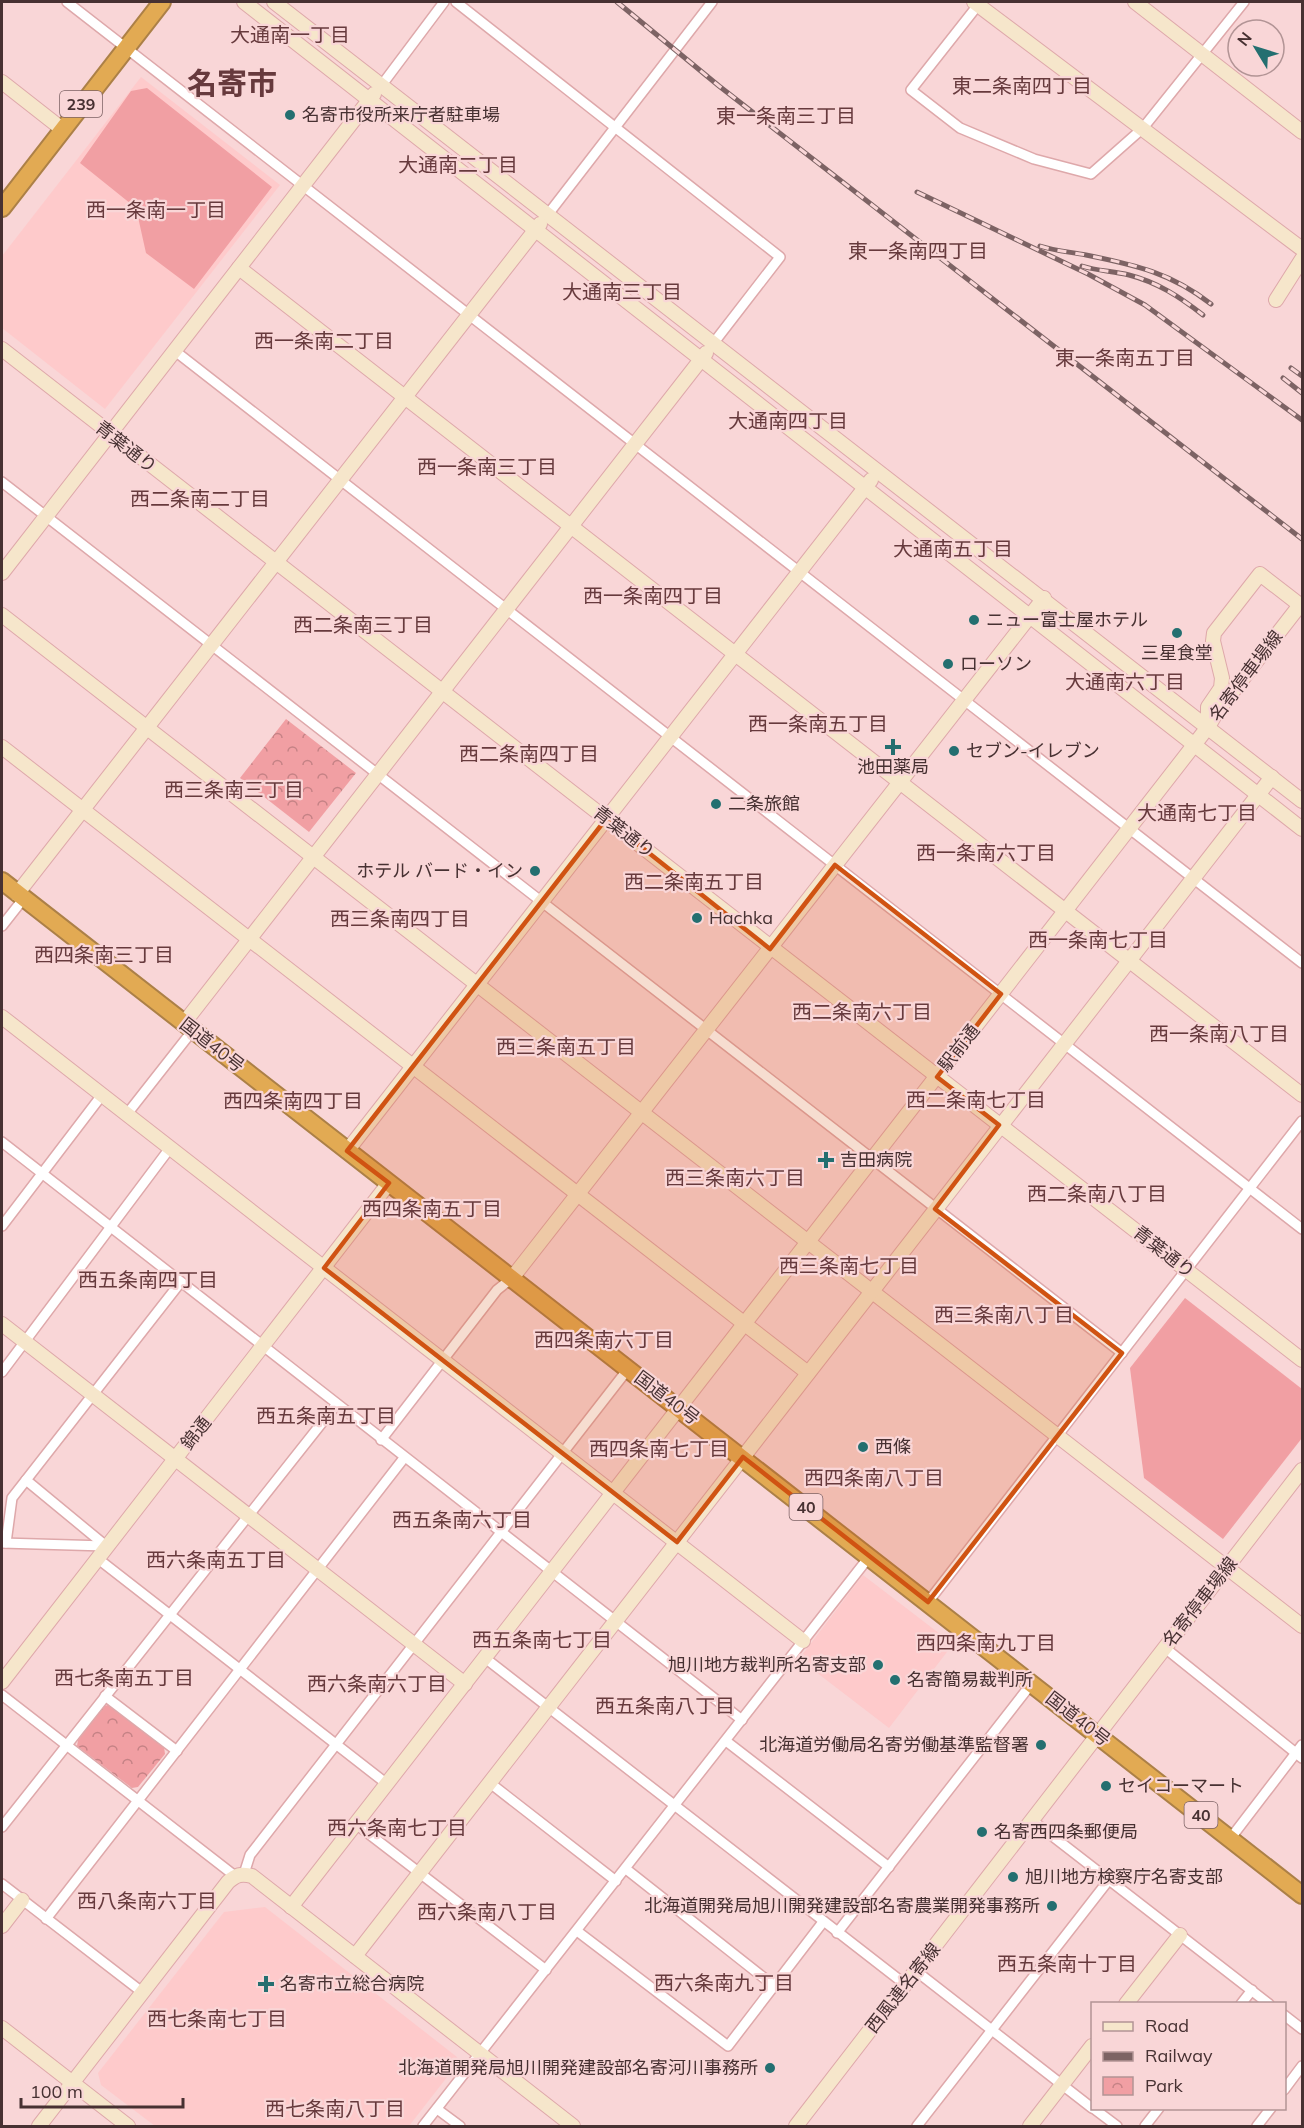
<svg xmlns="http://www.w3.org/2000/svg" width="1304" height="2128" viewBox="0 0 1304 2128" font-family="Mulish,'Noto Sans JP',sans-serif">
<defs>
<pattern id="park-crowns" width="20" height="18" patternUnits="userSpaceOnUse" patternTransform="scale(1.5)"><rect width="20" height="18" fill="#f19fa3"/><path d="M2 6a3 3 0 1 1 6 0M12 15a3 3 0 1 1 6 0" fill="none" stroke="#c58285"/></pattern>
</defs>
<rect width="100%" height="100%" fill="#f9d6d7"/>
<g fill="#fecacb">
<path d="M141,77L280,185L105,409L2,328V256Z"/>
<path d="M863,1575L953,1644L889,1728L799,1659Z"/>
<path d="M265,1907L457,2057L458,2063L409,2126H155L101,2085L98,2073L224,1912Z"/>
</g>
<g fill="#f19fa3">
<path d="M147,88L272,187L194,289L146,253L136,208L80,163L131,91Z"/>
<path d="M1185,1298L1302,1389V1438L1223,1539L1144,1478L1130,1368Z"/>
</g>
<g fill="url(#park-crowns)">
<path d="M286,719L356,773L309,832L240,778Z"/>
<path d="M108,1705L164,1747L165,1754L138,1787L132,1788L77,1746L78,1740L104,1706Z"/>
</g>
<g fill="none" stroke-linecap="round" stroke-linejoin="round">
<g stroke="#dea8aa" stroke-width="12">
<g id="street">
<path d="M67,2L1302,963"/>
<path d="M456,2L780,257L712,345"/>
<path d="M978,5L911,90L960,128L1034,159L1091,174L1143,128L1244,2"/>
<path d="M381,86L444,2"/>
<path d="M549,213L712,2"/>
<path d="M175,351L1302,1229"/>
<path d="M2,482L1122,1353"/>
<path d="M2,926L24,898"/>
<path d="M127,1114L193,1030"/>
<path d="M2,1142L742,1720"/>
<path d="M2,1226L102,1095"/>
<path d="M2,1372L170,1148"/>
<path d="M381,1440L497,1290L512,1278"/>
<path d="M26,1480L106,1546"/>
<path d="M2,1543L106,1546"/>
<path d="M6,1543L12,1498L180,1283"/>
<path d="M97,1558L387,1784"/>
<path d="M928,1602L1302,1121"/>
<path d="M1165,1648L1302,1758"/>
<path d="M485,1658L906,1985"/>
<path d="M2,1695L235,1876"/>
<path d="M105,1696L177,1751"/>
<path d="M726,1741L889,1867"/>
<path d="M490,1783L616,1881"/>
<path d="M1033,1821L1269,2004"/>
<path d="M356,1824L546,1970"/>
<path d="M2,1827L336,1405"/>
<path d="M1230,1839L1302,1745"/>
<path d="M626,1869L773,1985"/>
<path d="M244,1874L250,1855L628,1369"/>
<path d="M2,1884L142,1992"/>
<path d="M46,1919L404,1458"/>
<path d="M577,1931L728,2046L823,1922"/>
<path d="M837,1933L1032,1683"/>
<path d="M916,1971L1092,2108"/>
<path d="M1241,2004L1252,1990"/>
<path d="M1284,2015L1302,2029"/>
<path d="M1284,2090L1302,2066"/>
<path d="M1093,2108L1117,2126"/>
<path d="M437,2109L460,2126"/>
<path d="M423,2126L869,1557"/>
<path d="M917,2126L1108,1881"/>
<path d="M1145,2126L1159,2108"/>
<path d="M1257,2126L1271,2108"/>
</g>
</g>
<g stroke="#dea8aa" stroke-width="16">
<g id="secondary">
<path d="M244,2L1302,829"/>
<path d="M274,2L1302,801"/>
<path d="M974,2L1302,249"/>
<path d="M1135,2L1302,132"/>
<path d="M2,82L62,129"/>
<path d="M239,268L1302,1095"/>
<path d="M1276,300L1302,259"/>
<path d="M2,349L1302,1360"/>
<path d="M2,573L374,94"/>
<path d="M2,615L1302,1626"/>
<path d="M2,747L808,1373"/>
<path d="M17,894L540,224"/>
<path d="M2,1017L803,1641"/>
<path d="M184,1023L706,353"/>
<path d="M347,1151L871,480"/>
<path d="M512,1278L1044,598"/>
<path d="M2,1324L465,1684"/>
<path d="M2,1682L389,1183"/>
<path d="M291,1907L1208,727L1216,713L1300,605L1260,574L1214,633L1213,641L1222,678L1221,688L1208,707V727"/>
<path d="M2,1926L22,1900"/>
<path d="M355,1956L1272,777"/>
<path d="M1126,2004L1180,1935"/>
<path d="M2,2028L128,2126"/>
<path d="M39,2126L228,1882C236,1875 241,1873 252,1876L573,2126"/>
<path d="M796,2126L1302,1470"/>
<path d="M1030,2126L1092,2046"/>
</g>
</g>
<g stroke="#ac8047" stroke-width="20">
<g id="highway">
<path d="M2,208L162,2"/>
<path d="M2,881L1302,1895"/>
</g>
</g>
<use href="#street" stroke="#fff" stroke-width="9"/>
<use href="#secondary" stroke="#f6e6cb" stroke-width="14"/>
<use href="#highway" stroke="#e2aa53" stroke-width="16"/>
<g stroke="#7d6364" stroke-width="5">
<g id="rail">
<path d="M617,2L719,86L1302,539"/>
<path d="M917,192L1088,274L1145,305L1302,420"/>
<path d="M1040,246C1055,251 1071,252 1086,255C1136,265 1171,273 1211,304"/>
<path d="M1082,266C1097,271 1113,271 1129,275C1157,282 1180,297 1203,315"/>
<path d="M1291,368L1302,376"/>
<path d="M1283,378L1302,393"/>
</g>
</g>
<use href="#rail" stroke="#f9d6d7" stroke-width="3" stroke-dasharray="9" stroke-linecap="butt"/>
</g>
<path fill="#d05312" fill-opacity="0.2" stroke="#d05312" stroke-width="4.5" stroke-linejoin="round" d="M606,819L770,949L835,865L1001,994L937,1077L999,1125L935,1209L1122,1353L928,1602L743,1457L677,1542L324,1268L389,1183L347,1151Z"/>
<g fill="#246f70" stroke="#f9d6d7" stroke-width="2">
<circle cx="290" cy="115" r="6"/>
<circle cx="974" cy="620" r="6"/>
<circle cx="1177" cy="633" r="6"/>
<circle cx="948" cy="664" r="6"/>
<path d="M890 738h6v6h6v6h-6v6h-6v-6h-6v-6h6z"/>
<circle cx="954" cy="751" r="6"/>
<circle cx="716" cy="804" r="6"/>
<circle cx="535" cy="871" r="6"/>
<circle cx="697" cy="918" r="6"/>
<path d="M823 1151h6v6h6v6h-6v6h-6v-6h-6v-6h6z"/>
<circle cx="863" cy="1447" r="6"/>
<circle cx="878" cy="1665" r="6"/>
<circle cx="895" cy="1680" r="6"/>
<circle cx="1041" cy="1745" r="6"/>
<circle cx="1106" cy="1786" r="6"/>
<circle cx="982" cy="1832" r="6"/>
<circle cx="1013" cy="1877" r="6"/>
<circle cx="1052" cy="1906" r="6"/>
<path d="M263 1975h6v6h6v6h-6v6h-6v-6h-6v-6h6z"/>
<circle cx="770" cy="2068" r="6"/>
</g>
<g text-anchor="middle" stroke-width="4.5" stroke-linejoin="round" paint-order="stroke">
<g fill="#f9d6d7" stroke="#7c6264" stroke-width="1.5">
<rect x="60" y="91" width="42" height="26" rx="4.5"/>
<rect x="789.5" y="1494" width="33" height="26" rx="4.5"/>
<rect x="1184.5" y="1802" width="33" height="26" rx="4.5"/>
</g>
<g font-size="16" font-weight="bold" fill="#473132">
<text x="81" y="110">239</text>
<text x="806" y="1513">40</text>
<text x="1201" y="1821">40</text>
</g>
<g font-size="18" fill="#473132" stroke="#f9d6d7" text-anchor="start">
<text x="302" y="121">名寄市役所来庁者駐車場</text>
<text x="986" y="626">ニュー富士屋ホテル</text>
<text x="1177" y="659" text-anchor="middle">三星食堂</text>
<text x="960" y="670">ローソン</text>
<text x="966" y="757">セブン-イレブン</text>
<text x="893" y="773" text-anchor="middle">池田薬局</text>
<text x="728" y="810">二条旅館</text>
<text x="523" y="877" text-anchor="end">ホテル バード・イン</text>
<text x="709" y="924">Hachka</text>
<text x="840" y="1166">吉田病院</text>
<text x="875" y="1453">西條</text>
<text x="866" y="1671" text-anchor="end">旭川地方裁判所名寄支部</text>
<text x="907" y="1686">名寄簡易裁判所</text>
<text x="1029" y="1751" text-anchor="end">北海道労働局名寄労働基準監督署</text>
<text x="1118" y="1792">セイコーマート</text>
<text x="994" y="1838">名寄西四条郵便局</text>
<text x="1025" y="1883">旭川地方検察庁名寄支部</text>
<text x="1040" y="1912" text-anchor="end">北海道開発局旭川開発建設部名寄農業開発事務所</text>
<text x="280" y="1990">名寄市立総合病院</text>
<text x="758" y="2074" text-anchor="end">北海道開発局旭川開発建設部名寄河川事務所</text>
</g>
<g font-size="18" fill="#473132" stroke="#f9d6d7">
<text transform="translate(126 447) rotate(38)" y="6">青葉通り</text>
<text transform="translate(1246 676) rotate(-53)" y="6">名寄停車場線</text>
<text transform="translate(624 832) rotate(38)" y="6">青葉通り</text>
<text transform="translate(212 1045) rotate(38)" y="6">国道40号</text>
<text transform="translate(959 1048) rotate(-52)" y="6">駅前通</text>
<text transform="translate(1164 1252) rotate(38)" y="6">青葉通り</text>
<text transform="translate(667 1398) rotate(37)" y="6">国道40号</text>
<text transform="translate(196 1433) rotate(-52)" y="6">錦通</text>
<text transform="translate(1200 1602) rotate(-52)" y="6">名寄停車場線</text>
<text transform="translate(1078 1719) rotate(38)" y="6">国道40号</text>
<text transform="translate(903 1988) rotate(-52)" y="6">西風連名寄線</text>
</g>
<g font-size="20" fill="#673a3d" stroke="#f9d6d7">
<text x="290" y="42">大通南一丁目</text>
<text x="1022" y="93">東二条南四丁目</text>
<text x="786" y="123">東一条南三丁目</text>
<text x="458" y="172">大通南二丁目</text>
<text x="156" y="217">西一条南一丁目</text>
<text x="918" y="258">東一条南四丁目</text>
<text x="622" y="299">大通南三丁目</text>
<text x="324" y="348">西一条南二丁目</text>
<text x="1125" y="365">東一条南五丁目</text>
<text x="788" y="428">大通南四丁目</text>
<text x="487" y="474">西一条南三丁目</text>
<text x="200" y="506">西二条南二丁目</text>
<text x="953" y="556">大通南五丁目</text>
<text x="653" y="603">西一条南四丁目</text>
<text x="363" y="632">西二条南三丁目</text>
<text x="1125" y="689">大通南六丁目</text>
<text x="818" y="731">西一条南五丁目</text>
<text x="529" y="761">西二条南四丁目</text>
<text x="234" y="797">西三条南三丁目</text>
<text x="1197" y="820">大通南七丁目</text>
<text x="986" y="860">西一条南六丁目</text>
<text x="694" y="889">西二条南五丁目</text>
<text x="400" y="926">西三条南四丁目</text>
<text x="1098" y="947">西一条南七丁目</text>
<text x="104" y="962">西四条南三丁目</text>
<text x="862" y="1019">西二条南六丁目</text>
<text x="1219" y="1041">西一条南八丁目</text>
<text x="566" y="1054">西三条南五丁目</text>
<text x="976" y="1107">西二条南七丁目</text>
<text x="293" y="1108">西四条南四丁目</text>
<text x="735" y="1185">西三条南六丁目</text>
<text x="1097" y="1201">西二条南八丁目</text>
<text x="432" y="1216">西四条南五丁目</text>
<text x="849" y="1273">西三条南七丁目</text>
<text x="148" y="1287">西五条南四丁目</text>
<text x="1004" y="1322">西三条南八丁目</text>
<text x="604" y="1347">西四条南六丁目</text>
<text x="326" y="1423">西五条南五丁目</text>
<text x="659" y="1456">西四条南七丁目</text>
<text x="874" y="1485">西四条南八丁目</text>
<text x="462" y="1527">西五条南六丁目</text>
<text x="216" y="1567">西六条南五丁目</text>
<text x="542" y="1647">西五条南七丁目</text>
<text x="986" y="1650">西四条南九丁目</text>
<text x="124" y="1685">西七条南五丁目</text>
<text x="377" y="1691">西六条南六丁目</text>
<text x="665" y="1713">西五条南八丁目</text>
<text x="397" y="1835">西六条南七丁目</text>
<text x="147" y="1908">西八条南六丁目</text>
<text x="487" y="1919">西六条南八丁目</text>
<text x="1067" y="1971">西五条南十丁目</text>
<text x="724" y="1990">西六条南九丁目</text>
<text x="217" y="2026">西七条南七丁目</text>
<text x="335" y="2116">西七条南八丁目</text>
</g>
<g font-size="30" font-weight="bold" fill="#673a3d" stroke="#f9d6d7">
<text x="232" y="94">名寄市</text>
</g>
</g>
<rect width="1304" height="2128" fill="none" stroke="#473132" stroke-width="6"/>
<rect x="1091" y="2002" width="195" height="108" fill="#f9d6d7" stroke="#b29495" stroke-width="1.5"/>
<rect x="1103" y="2022" width="30" height="9" fill="#f6e6cb" stroke="#b29495" stroke-width="1.5"/>
<text x="1145" y="2032" font-size="18" fill="#473132">Road</text>
<rect x="1103" y="2052" width="30" height="9" fill="#7d6364" stroke="#b29495" stroke-width="1.5"/>
<text x="1145" y="2062" font-size="18" fill="#473132">Railway</text>
<rect x="1103" y="2077" width="30" height="18" fill="url(#park-crowns)" stroke="#b29495" stroke-width="1.5"/>
<text x="1145" y="2092" font-size="18" fill="#473132">Park</text>
<g transform="translate(1256 48) rotate(308)"><circle r="28" fill="#f9d6d7" stroke="#b29495" stroke-width="1.5"/>
<path d="M0-4.5L10 22L0 15L-10 22Z" fill="#246f70"/>
<text y="-9" font-size="16" font-weight="bold" text-anchor="middle" fill="#473132">N</text>
</g>
<path d="M21 2098v9h162v-9" fill="none" stroke="#473132" stroke-width="3"/>
<text x="30" y="2098" font-size="18" fill="#473132" stroke="#f9d6d7" stroke-width="4.5" paint-order="stroke">100 m</text>
</svg>
